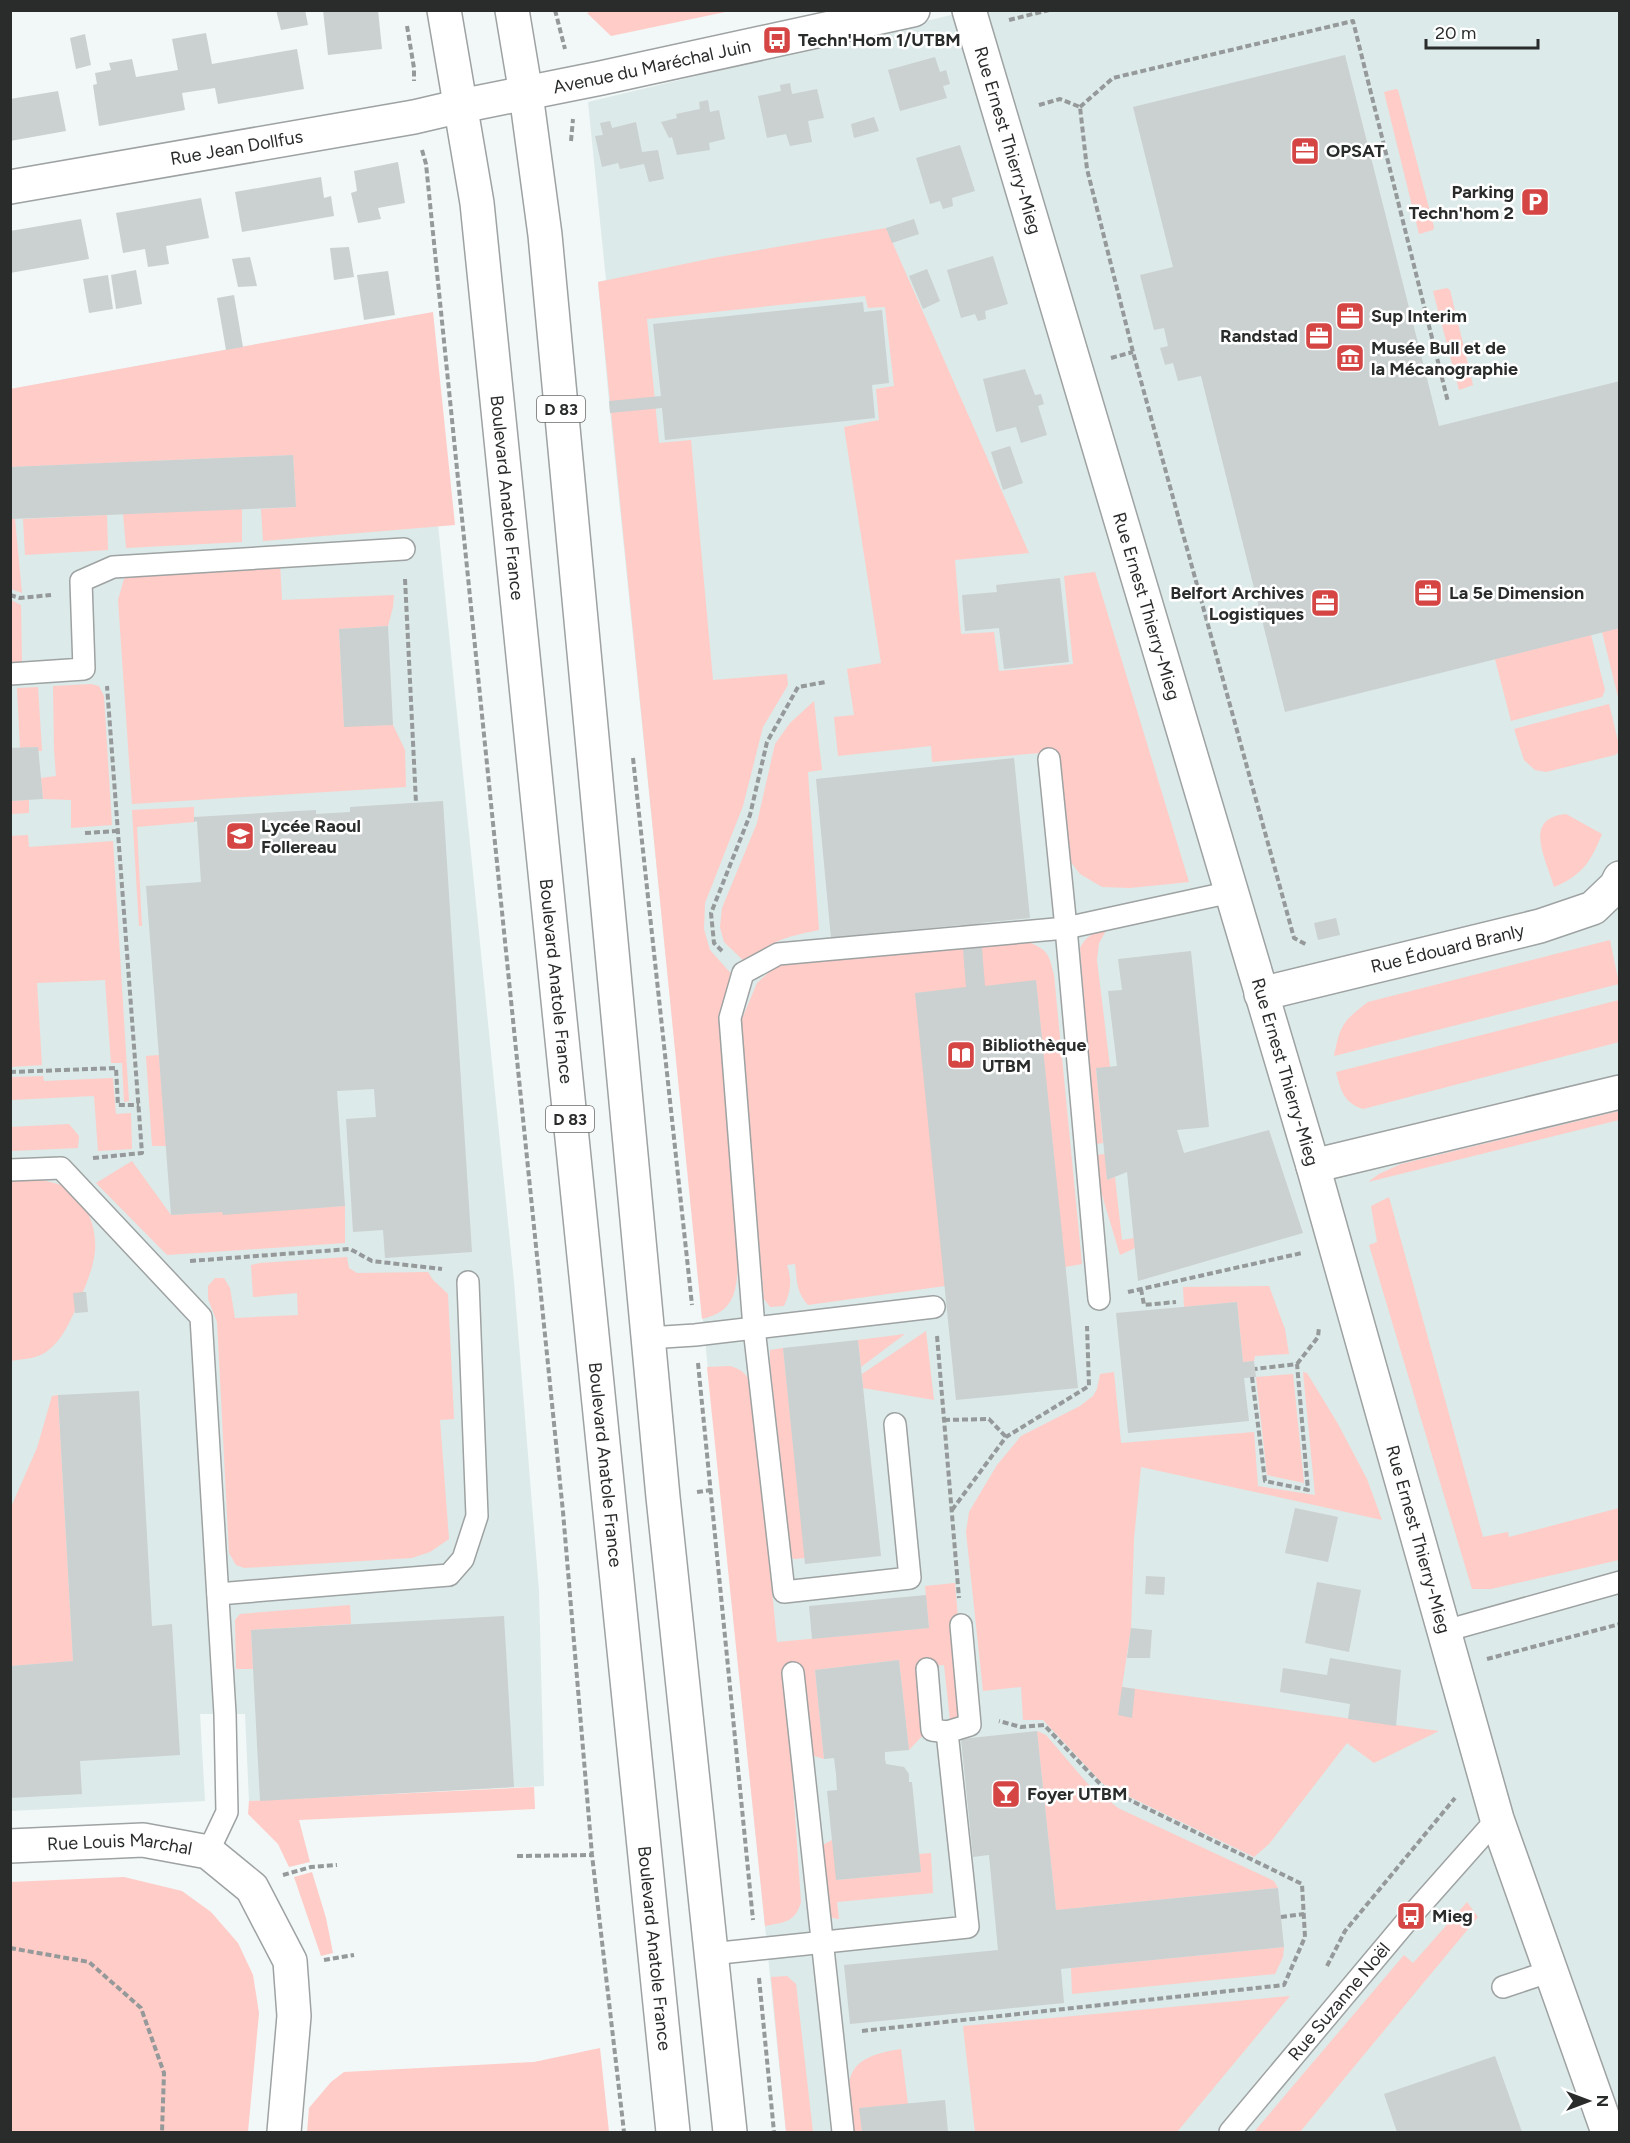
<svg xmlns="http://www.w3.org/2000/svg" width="1630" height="2143" viewBox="0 0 1630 2143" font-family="Figtree,sans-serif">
<rect width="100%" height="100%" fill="#f2f7f7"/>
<g fill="#dceae9">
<path d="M968,11H1619V2132H786L609,401L598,282L606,280L588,102Z"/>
<path d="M417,315L514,1282L539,1591L544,1786L249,1801L245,1714H200L205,1801L11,1811V389Z"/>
</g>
<g fill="#ffccc7">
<path d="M596,10H730V11L611,36L587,13Z"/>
<path d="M1396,89L1398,90L1434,227L1433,230L1419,234L1384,92Z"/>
<path d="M886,228L1029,553L955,560L961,634L994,632L999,671L1073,664L1064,576L1095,572L1189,882L1130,888L1102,887L1080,874L1064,853L1053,752L932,762L931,746L838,756L834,717L854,715L847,669L881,663L844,427L879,420L876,389L894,386L885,307L868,308L865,296L647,319L659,443L691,440L713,680L787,674L788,685L763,727L743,806L705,903L704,929L710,950L734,977C734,1045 734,1114 735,1182C735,1211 743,1271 733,1296C727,1310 717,1315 702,1319L598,282L713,258Z"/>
<path d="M1447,288L1450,290L1473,385L1459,390L1433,291Z"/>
<path d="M433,312L455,525L263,541L261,509L296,507L293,455L11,467L10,389Z"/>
<path d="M242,509V542L126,548L123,514Z"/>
<path d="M107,515L108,550L25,555L23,519Z"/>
<path d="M11,519H15L22,593L11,589Z"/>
<path d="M280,563L282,600L394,595L393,607L388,626L339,629L344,726L393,725L405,750L406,787L132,804L118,600L124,579L141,570Z"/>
<path d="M11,600L21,605L22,664L11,667Z"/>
<path d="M1619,628V701L1602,632Z"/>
<path d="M1591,635L1605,690L1602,697L1511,721L1495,659Z"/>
<path d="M91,684L99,686L104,696L112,825L71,828V800L43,799L41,778L56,776L54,750L53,686Z"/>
<path d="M38,687L42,751H38V747L20,748L17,688Z"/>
<path d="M814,701L822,770L808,772L819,930C785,937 773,940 745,962L724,942L720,927L722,908L757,823L775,744L790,723Z"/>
<path d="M1609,704L1619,745V752L1615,755L1546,772L1535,770L1524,760L1514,729Z"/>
<path d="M29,800V813L11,814V801Z"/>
<path d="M194,807V822L137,827L142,926H139L132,810Z"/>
<path d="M1566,814L1602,834C1591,861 1583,875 1554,887C1546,859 1522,818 1566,814Z"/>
<path d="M28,835L29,847L113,841L129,1101L124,1102L122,1063H111L105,980L37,983L42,1065L11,1067V836Z"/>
<path d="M1107,929L1099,943L1097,960L1110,1067L1096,1069L1103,1143L1096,1144L1080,948C1086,936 1093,933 1107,929Z"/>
<path d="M1610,940L1619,984L1334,1056C1340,1025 1343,1021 1368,1002Z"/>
<path d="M1029,942C1049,951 1049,955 1054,975L1082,1264L1065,1267L1036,981L916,993L945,1286L808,1305C796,1292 797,1280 795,1264L787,1265C792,1281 791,1291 784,1306L770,1307L764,1299L739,1026L757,983L778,964Z"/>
<path d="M1619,1000V1042L1363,1109C1344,1103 1341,1091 1336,1072Z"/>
<path d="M159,1055L166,1146H152L146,1056Z"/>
<path d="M43,1076L44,1081L113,1078L116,1114L131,1113L132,1149L98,1151L94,1096L11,1100V1077Z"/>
<path d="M1619,1111V1120L1368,1182L1379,1174L1401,1164Z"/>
<path d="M69,1124L79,1136L78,1148L11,1151V1127Z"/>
<path d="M1105,1154L1107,1180L1115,1177L1122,1240L1134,1238L1135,1248L1120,1255L1099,1185L1096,1155Z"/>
<path d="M132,1161L171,1215L222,1212L223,1214L345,1206V1243L167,1255L96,1183Z"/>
<path d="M22,1177C37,1180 55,1181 67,1188C89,1202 99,1234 94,1258C91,1275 83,1291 77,1306C69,1323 62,1341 46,1352C36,1359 22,1359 11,1361V1179Z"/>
<path d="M1389,1197L1483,1537L1508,1532L1509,1537L1619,1508V1560L1491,1589H1472L1369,1245L1377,1242L1371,1206Z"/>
<path d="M347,1257L349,1268L357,1273L428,1272L433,1280L448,1294L454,1419L440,1420L449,1539L430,1552L412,1558L244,1568L236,1565L229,1553L217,1322L208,1299V1286L215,1278H224L230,1288L235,1318L298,1315L297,1293L253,1297L251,1265L260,1263Z"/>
<path d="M1269,1286L1285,1329L1289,1354L1255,1356L1254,1361L1243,1362L1237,1302L1184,1307L1183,1287Z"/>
<path d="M926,1331L934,1400L863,1388L862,1374Z"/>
<path d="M905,1334L861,1367L858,1340Z"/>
<path d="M783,1348L805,1558L794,1559L791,1556L770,1363V1350Z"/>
<path d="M730,1366C743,1370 747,1374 752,1387L777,1642L929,1628L925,1586L955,1583L966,1714L963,1719L950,1721L944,1665L922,1667L924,1734L909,1750L899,1660L815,1670L824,1759L814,1756L810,1750L785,1670L801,1902C795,1923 784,1922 765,1926L707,1367Z"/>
<path d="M1114,1372L1121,1443L1254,1432L1258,1486L1315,1495L1303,1372L1307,1373L1338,1424L1367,1479L1382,1520L1141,1467L1134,1539L1131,1628L1122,1687L1439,1731L1374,1763L1347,1743L1269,1844L1254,1857L1103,1784L1043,1720H1023L1021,1687L983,1691L966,1532L969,1512L997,1465L1021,1436L1080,1406L1093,1396L1097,1389L1100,1374Z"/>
<path d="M1293,1374L1304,1483L1267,1475L1256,1377Z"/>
<path d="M58,1395L73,1661L11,1666V1507L37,1448L52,1396Z"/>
<path d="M350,1605L351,1624L251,1630L253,1669H236L235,1620L240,1614Z"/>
<path d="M1037,1731L1046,1735L1087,1783L1118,1808L1274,1881L1278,1888L1056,1910Z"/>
<path d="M534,1787L535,1809L299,1820L310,1862L289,1867L278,1844L248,1814L249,1801Z"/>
<path d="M832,1840L837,1880L921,1872L919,1854L931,1853L933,1893L837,1902L839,1919L828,1917L819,1847Z"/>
<path d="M312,1872L326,1918L333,1953L321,1956L294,1877Z"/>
<path d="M124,1877L182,1891L211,1912L238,1943L253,1975L259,2013L248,2132H11V1882Z"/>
<path d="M1467,1902L1478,1917L1300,2132H1254L1404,1955L1413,1963Z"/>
<path d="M1284,1947L1283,1957L1275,1974L1072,1994L1071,1968Z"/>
<path d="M787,1976L796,1984L813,2132H786L771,1977Z"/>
<path d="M1290,1996L1177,2132H975L963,2026Z"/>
<path d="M600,2048L609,2132H307L309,2108L331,2082L344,2072L534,2062Z"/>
<path d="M901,2049L908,2104L860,2108L862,2132H850C847,2080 840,2058 901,2049Z"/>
</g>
<g fill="#cbd0d0">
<path d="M276,10H305L308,25L281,30Z"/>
<path d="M323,10H378L382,49L328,55Z"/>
<path d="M206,33L212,64L297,49L304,89L218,104L215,88L182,93L185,110L99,126L93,85L97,84L95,73L111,70L109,63L132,59L136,77L178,70L172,39Z"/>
<path d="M85,34L91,65L76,69L70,38Z"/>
<path d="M1345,55L1439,426L1620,381V628L1285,712L1201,376L1178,381L1173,363L1165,365L1160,348L1168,346L1164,328L1154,330L1140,275L1173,267L1133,107Z"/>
<path d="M935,57L940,72L946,70L950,84L943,86L947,98L900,111L888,70Z"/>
<path d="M790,83L792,94L817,89L824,118L808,121L812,142L790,146L786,134L767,138L758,96L781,91L780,85Z"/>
<path d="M58,91L66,131L10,141V99Z"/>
<path d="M708,100L710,112L719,110L725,139L709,143L710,150L677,155L672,137L669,138L661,122L677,118L676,114L700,109L699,102Z"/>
<path d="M874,117L879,131L854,138L851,124Z"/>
<path d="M610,121L612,128L636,122L642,152L658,150L664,179L649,182L644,164L620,169L618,163L602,167L595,136L603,135L600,123Z"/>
<path d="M960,145L975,191L952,198L953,206L943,209L940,201L930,204L916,158Z"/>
<path d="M398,162L405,203L378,208L381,219L358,223L351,193L357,191L354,171Z"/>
<path d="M321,177L324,198L331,196L334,216L242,232L235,192Z"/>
<path d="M201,198L209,238L166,246L169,264L148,267L145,249L123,253L116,213Z"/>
<path d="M81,219L89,259L10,273V231Z"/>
<path d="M914,219L919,234L892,243L886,228Z"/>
<path d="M349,247L354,277L334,280L330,248Z"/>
<path d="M993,256L1008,304L985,311L986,319L978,321L975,314L961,318L947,270Z"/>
<path d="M250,257L257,286L238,287L232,259Z"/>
<path d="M927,269L940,301L923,309L909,276Z"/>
<path d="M136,270L142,304L116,309L111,275Z"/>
<path d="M388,271L395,315L364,320L357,275Z"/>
<path d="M108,275L113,309L89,313L83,279Z"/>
<path d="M234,295L243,347L226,350L217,298Z"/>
<path d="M863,302L864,312L882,310L889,383L872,385L875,418L665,440L662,408L610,413L609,401L661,396L653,324Z"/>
<path d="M1025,369L1035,395L1041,394L1044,404L1038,406L1047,435L1021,443L1016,427L996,432L983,379Z"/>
<path d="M1010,446L1023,483L1003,490L991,452Z"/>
<path d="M293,455L296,507L10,519V467Z"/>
<path d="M1060,578L1069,662L1004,669L999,628L965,631L962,595L997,592L996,585Z"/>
<path d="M388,626L393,725L344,727L339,629Z"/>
<path d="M38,747L43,799L10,801V748Z"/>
<path d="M1014,758L1030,918L980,923L985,986L1036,980L1078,1388L956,1400L915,993L966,987L961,925L831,938L816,779Z"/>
<path d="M443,801L472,1252L385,1258L383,1230L353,1232L346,1119L376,1117L374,1089L337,1091L345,1206L223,1215L222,1212L171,1215L146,886L201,882L197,821L194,822V817L316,810V814L350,812V807Z"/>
<path d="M1336,918L1340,935L1318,940L1314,923Z"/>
<path d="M1191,951L1209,1127L1177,1130L1184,1153L1269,1130L1303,1233L1138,1281L1127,1172L1107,1180L1096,1068L1117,1066L1108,991L1122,990L1118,959Z"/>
<path d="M83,1292H86L88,1312L75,1313L73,1293Z"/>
<path d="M1237,1302L1243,1362L1254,1361L1256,1377L1244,1378L1249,1421L1128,1433L1116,1313Z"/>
<path d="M858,1340L881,1556L805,1564L783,1348Z"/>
<path d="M139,1391L152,1626L172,1624L180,1755L80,1761L82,1794L10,1798V1666L73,1661L58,1395Z"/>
<path d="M1295,1508L1338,1517L1328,1562L1285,1553Z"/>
<path d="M1146,1576L1165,1577L1164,1595L1145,1594Z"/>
<path d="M1317,1582L1361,1590L1349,1652L1305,1643Z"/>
<path d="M926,1595L929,1628L812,1639L809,1606Z"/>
<path d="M504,1616L514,1787L260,1801L251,1630Z"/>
<path d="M1131,1628L1152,1630L1150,1658H1127Z"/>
<path d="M1330,1658L1401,1670L1396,1726L1348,1719L1350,1704L1280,1692L1283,1668L1327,1675Z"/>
<path d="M899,1660L909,1750L885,1752V1759L886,1764L904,1767L909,1774V1782H912L921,1872L836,1880L827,1791L837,1790L836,1774L834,1758L824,1759L815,1670Z"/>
<path d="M1122,1687L1135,1689L1132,1718L1118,1715Z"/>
<path d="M1037,1731L1056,1910L1278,1888L1284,1947L1061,1969L1064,2003L850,2024L844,1965L998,1950L989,1855L973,1857L961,1739Z"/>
<path d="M1495,2056L1522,2132H1397L1384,2094Z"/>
<path d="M945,2100L948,2132H862L859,2108Z"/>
</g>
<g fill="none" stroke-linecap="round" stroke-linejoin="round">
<g stroke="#9ea2a2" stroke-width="24">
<g id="service">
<path d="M10,674L84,669L81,581L113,567L404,549"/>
<path d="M1049,759L1066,928L1099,1299"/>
<path d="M10,1170L61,1168L201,1317L225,1714L227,1812L208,1852"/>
<path d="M648,1338L695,1335L934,1307"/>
<path d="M895,1424L910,1578L784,1592L754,1328L730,1018L743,973L778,954L1066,928L1231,892"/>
<path d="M218,1594L449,1575L463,1559L477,1516L468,1282"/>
<path d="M1445,1631L1620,1582"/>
<path d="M927,1669L932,1730L947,1732"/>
<path d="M793,1673L843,2132"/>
<path d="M711,1954L968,1927L947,1732L970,1725L961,1625"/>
<path d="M1503,1987L1551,1971"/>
<path id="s1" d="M1230,2132L1411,1916L1497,1819"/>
</g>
</g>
<g stroke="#9ea2a2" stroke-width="36">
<g id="minor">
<path id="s2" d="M969,10L1313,1166L1497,1819L1608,2132"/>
<path id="s3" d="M10,187L414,117L461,106"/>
<path id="s4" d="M1261,994L1540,926L1593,908L1616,886L1620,878"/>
<path d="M1313,1166L1620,1092"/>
<path id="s5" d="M10,1846L143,1840L208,1852L252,1888L290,1961L294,2016L284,2132"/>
</g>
</g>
<g stroke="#9ea2a2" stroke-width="36">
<g id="tertiary">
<path id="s6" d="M461,106L601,78L913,10"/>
</g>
</g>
<g stroke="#9ea2a2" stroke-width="36">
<g id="primary">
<path id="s7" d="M444,10L477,203L673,2132"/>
<path d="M512,10L526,94L545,235L663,1497L730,2132"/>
</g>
</g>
<g stroke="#959999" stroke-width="4" stroke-dasharray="6 3" stroke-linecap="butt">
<path d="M555,10L565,49"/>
<path d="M1009,20L1049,10"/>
<path d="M407,26L414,68V81"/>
<path d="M1039,105L1060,99L1080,107L1087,169L1133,352L1294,938L1307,945"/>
<path d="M1080,107L1113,78L1353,21L1448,402"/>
<path d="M571,141L573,119"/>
<path d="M422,150L426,164L563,1512L592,1855L624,2132"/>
<path d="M1111,358L1133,352"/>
<path d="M405,579L416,803"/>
<path d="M10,595L20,598L51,595"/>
<path d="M633,758L692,1305"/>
<path d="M85,833L118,831"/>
<path d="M722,951L714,943L711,913L750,815L767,742L798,687L826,682"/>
<path d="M10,1072L116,1068L118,1105H139"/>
<path d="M93,1158L142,1153L107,686"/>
<path d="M190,1261L350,1249L372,1261L442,1269"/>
<path d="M1141,1289L1144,1305L1176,1302"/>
<path d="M1128,1292L1302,1253"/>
<path d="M937,1336L959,1598"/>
<path d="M698,1363L753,1920"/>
<path d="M1297,1364L1318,1337L1319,1327"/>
<path d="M1252,1377L1265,1481L1308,1490L1297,1364L1255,1369"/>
<path d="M944,1420L989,1419L1006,1437"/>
<path d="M697,1492L711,1490"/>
<path d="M952,1510L1006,1437L1089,1386L1087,1326"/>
<path d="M1487,1659L1620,1624"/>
<path d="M517,1856L592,1855"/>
<path d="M283,1875L311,1867L337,1865"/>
<path d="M1281,1917L1304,1914"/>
<path d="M10,1948L89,1962L141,2008L164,2073L162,2132"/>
<path d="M324,1960L354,1955"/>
<path d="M1327,1966L1345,1931L1455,1798"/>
<path d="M759,1978L774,2132"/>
<path d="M862,2031L1284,1985L1305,1937L1302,1884L1103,1787L1044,1725L1021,1727L999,1721"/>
</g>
<use href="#service" stroke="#fff" stroke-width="21"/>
<use href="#minor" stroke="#fff" stroke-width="33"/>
<use href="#tertiary" stroke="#fff" stroke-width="33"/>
<use href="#primary" stroke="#fff" stroke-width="33"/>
</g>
<defs>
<g id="bus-square" transform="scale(1.5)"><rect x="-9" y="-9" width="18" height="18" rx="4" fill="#d44544" stroke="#fff"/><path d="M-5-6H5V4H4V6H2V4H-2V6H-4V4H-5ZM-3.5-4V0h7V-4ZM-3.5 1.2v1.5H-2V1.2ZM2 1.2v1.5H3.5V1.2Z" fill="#fff"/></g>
<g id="office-square" transform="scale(1.5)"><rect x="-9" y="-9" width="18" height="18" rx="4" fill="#d44544" stroke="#fff"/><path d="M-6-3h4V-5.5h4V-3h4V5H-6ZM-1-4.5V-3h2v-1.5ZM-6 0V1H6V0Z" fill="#fff"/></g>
<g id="parking-square" transform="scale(1.5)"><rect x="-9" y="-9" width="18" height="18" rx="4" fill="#d44544" stroke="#fff"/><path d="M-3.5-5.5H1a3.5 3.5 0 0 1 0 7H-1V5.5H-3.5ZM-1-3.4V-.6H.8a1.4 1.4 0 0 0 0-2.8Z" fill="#fff"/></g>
<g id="museum-square" transform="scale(1.5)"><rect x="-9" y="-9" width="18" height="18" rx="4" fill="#d44544" stroke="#fff"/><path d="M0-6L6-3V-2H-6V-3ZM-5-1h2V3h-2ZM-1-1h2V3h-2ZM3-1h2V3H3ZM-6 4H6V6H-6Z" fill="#fff"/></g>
<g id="school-square" transform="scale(1.5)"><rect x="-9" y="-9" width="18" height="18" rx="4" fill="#d44544" stroke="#fff"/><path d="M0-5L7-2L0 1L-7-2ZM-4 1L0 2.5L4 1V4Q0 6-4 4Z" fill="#fff"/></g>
<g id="library-square" transform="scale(1.5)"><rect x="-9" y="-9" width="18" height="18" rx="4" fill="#d44544" stroke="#fff"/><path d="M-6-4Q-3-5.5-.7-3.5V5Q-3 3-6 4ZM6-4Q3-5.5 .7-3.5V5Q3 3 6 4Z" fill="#fff"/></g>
<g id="bar-square" transform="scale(1.5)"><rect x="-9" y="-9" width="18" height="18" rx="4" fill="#d44544" stroke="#fff"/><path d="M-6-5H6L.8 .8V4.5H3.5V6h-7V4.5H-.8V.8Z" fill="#fff"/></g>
</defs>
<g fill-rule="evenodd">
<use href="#bus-square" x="777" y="40"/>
<use href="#office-square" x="1305" y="151"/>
<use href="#parking-square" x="1535" y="202"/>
<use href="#office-square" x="1350" y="316"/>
<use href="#office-square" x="1319" y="336"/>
<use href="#museum-square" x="1350" y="358"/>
<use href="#office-square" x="1428" y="593"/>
<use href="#office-square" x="1325" y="603"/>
<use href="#school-square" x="240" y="836"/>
<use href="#library-square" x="961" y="1055"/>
<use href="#bar-square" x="1006" y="1794"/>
<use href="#bus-square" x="1411" y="1916"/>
</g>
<g text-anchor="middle" stroke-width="5" stroke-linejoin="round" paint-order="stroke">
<g fill="#fff" stroke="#6a6b6b" stroke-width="1.5">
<rect x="537" y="396" width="48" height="26" rx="4.5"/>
<rect x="546" y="1106" width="48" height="26" rx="4.5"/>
</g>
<g font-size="16" font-weight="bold" fill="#2a2c2c">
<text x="561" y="415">D 83</text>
<text x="570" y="1125">D 83</text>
</g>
<g font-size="18" font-weight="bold" fill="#2a2c2c" stroke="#fff" text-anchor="start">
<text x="798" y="46">Techn'Hom 1/UTBM</text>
<text x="1326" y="157">OPSAT</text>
<text x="1514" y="198" text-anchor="end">Parking<tspan x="1514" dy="21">Techn'hom 2</tspan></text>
<text x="1371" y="322">Sup Interim</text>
<text x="1298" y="342" text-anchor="end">Randstad</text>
<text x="1371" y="354">Musée Bull et de<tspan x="1371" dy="21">la Mécanographie</tspan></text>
<text x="1304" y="599" text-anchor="end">Belfort Archives<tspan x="1304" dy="21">Logistiques</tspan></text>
<text x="1449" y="599">La 5e Dimension</text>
<text x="261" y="832">Lycée Raoul<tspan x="261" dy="21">Follereau</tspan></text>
<text x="982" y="1051">Bibliothèque<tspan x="982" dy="21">UTBM</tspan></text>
<text x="1027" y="1800">Foyer UTBM</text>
<text x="1432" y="1922">Mieg</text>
</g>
<g font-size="18" fill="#2a2c2c" stroke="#fff">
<text dy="6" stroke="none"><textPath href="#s6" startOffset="195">Avenue du Maréchal Juin</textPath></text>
<text dy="6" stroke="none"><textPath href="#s2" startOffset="136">Rue Ernest Thierry-Mieg</textPath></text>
<text dy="6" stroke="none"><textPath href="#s3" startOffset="230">Rue Jean Dollfus</textPath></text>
<text dy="6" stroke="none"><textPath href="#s7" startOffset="492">Boulevard Anatole France</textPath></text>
<text dy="6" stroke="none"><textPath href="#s2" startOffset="622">Rue Ernest Thierry-Mieg</textPath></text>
<text dy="6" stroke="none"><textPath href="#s4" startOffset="192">Rue Édouard Branly</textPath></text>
<text dy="6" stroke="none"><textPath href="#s7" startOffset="978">Boulevard Anatole France</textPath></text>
<text dy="6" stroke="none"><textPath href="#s2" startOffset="1108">Rue Ernest Thierry-Mieg</textPath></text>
<text dy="6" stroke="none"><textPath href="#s7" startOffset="1464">Boulevard Anatole France</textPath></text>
<text dy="6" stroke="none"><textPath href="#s2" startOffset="1594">Rue Ernest Thierry-Mieg</textPath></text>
<text dy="6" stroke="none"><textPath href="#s5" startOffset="110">Rue Louis Marchal</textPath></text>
<text dy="6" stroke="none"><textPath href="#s7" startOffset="1950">Boulevard Anatole France</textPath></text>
<text dy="6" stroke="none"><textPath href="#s1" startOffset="170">Rue Suzanne Noël</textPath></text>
</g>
</g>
<rect width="1630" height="2143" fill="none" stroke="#2a2c2c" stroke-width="24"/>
<g transform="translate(1588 2101) rotate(90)" stroke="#ffffff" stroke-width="4.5" paint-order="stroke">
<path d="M0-4.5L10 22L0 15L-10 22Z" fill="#2a2c2c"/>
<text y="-9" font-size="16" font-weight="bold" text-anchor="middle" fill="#2a2c2c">N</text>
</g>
<path d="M1426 39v9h112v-9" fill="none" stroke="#2a2c2c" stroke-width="3"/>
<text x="1435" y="39" font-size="18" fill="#2a2c2c" stroke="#ffffff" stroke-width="4.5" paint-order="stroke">20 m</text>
</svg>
